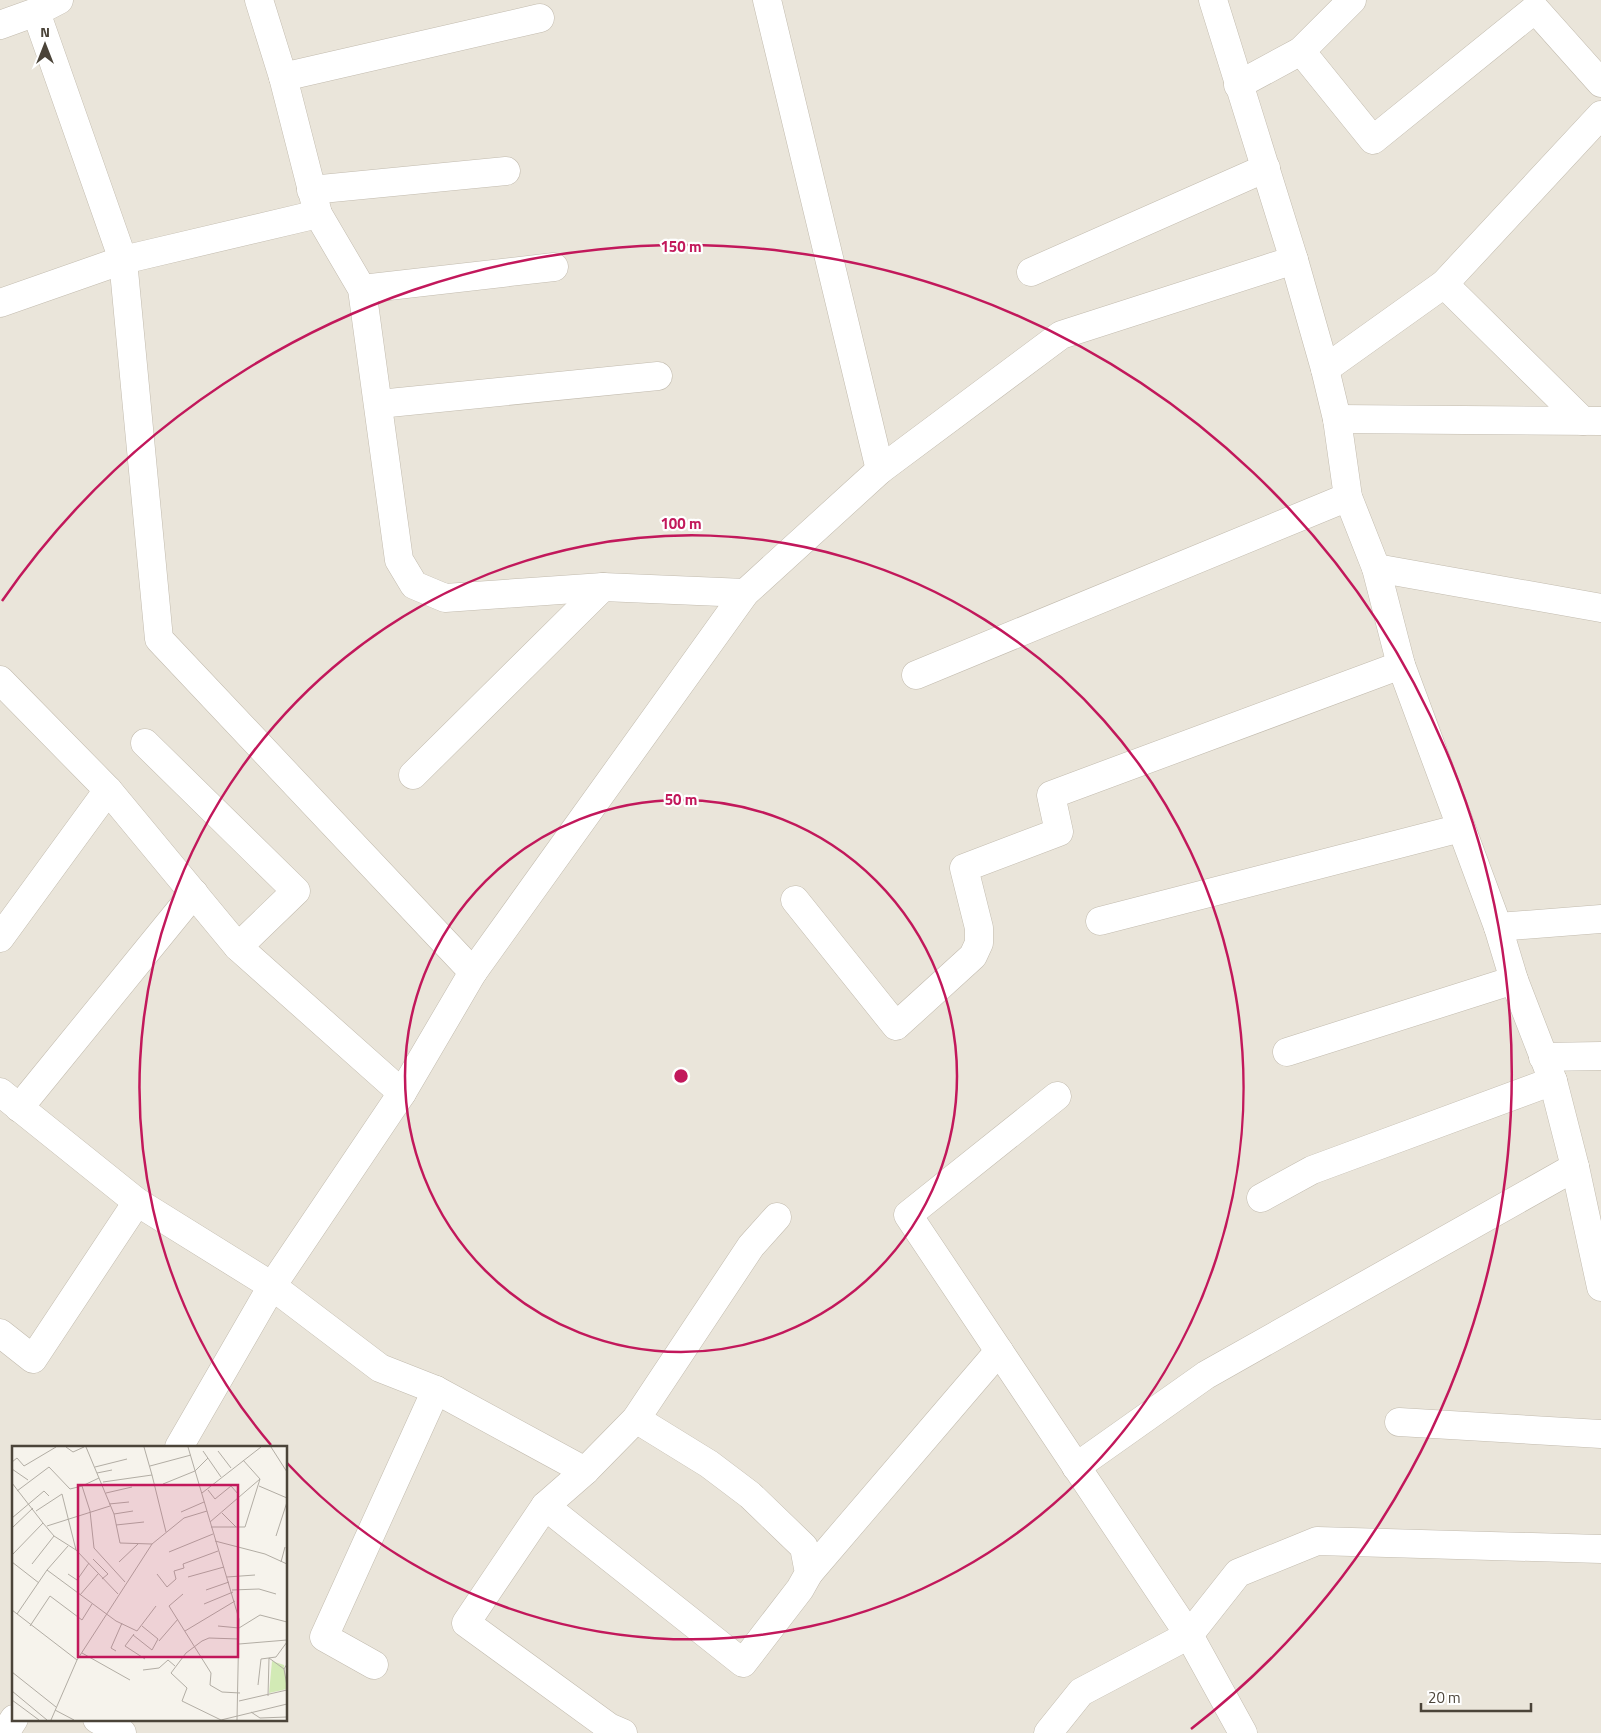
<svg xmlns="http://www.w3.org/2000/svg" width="1601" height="1733" viewBox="0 0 1601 1733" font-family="'Titillium Web',sans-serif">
<rect width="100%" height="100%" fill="#f6f3ec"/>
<path fill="#eae5da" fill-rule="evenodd" d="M0,0H1601V1733H0ZM14,1447H286V1719H14Z"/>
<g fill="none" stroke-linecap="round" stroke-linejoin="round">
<g stroke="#c2bbae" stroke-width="29">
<g id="minor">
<path d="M59,0L36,12L123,260L159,639L473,972"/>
<path d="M259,0L283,77L318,214L362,289L399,560L414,585L445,598L603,587L745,593"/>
<path d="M767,0L880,470"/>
<path d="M1213,0L1294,260L1325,369L1337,419L1348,497L1376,568L1401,665L1498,927L1514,980L1553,1081L1575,1167L1601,1287"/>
<path d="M0,25L36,12"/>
<path d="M1301,51L1373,140L1535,9L1601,83"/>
<path d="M283,77L540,18"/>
<path d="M1238,85L1301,51L1352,0"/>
<path d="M311,190L506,171"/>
<path d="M1031,272L1266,168"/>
<path d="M1444,284L1583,421"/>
<path d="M362,289L554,267"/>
<path d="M0,303L123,260L318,214"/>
<path d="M1325,369L1444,284L1601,115"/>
<path d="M379,404L658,376"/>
<path d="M1337,419L1601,421"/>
<path d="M1376,568L1601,608"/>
<path d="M916,675L1348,497"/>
<path d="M0,680L108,790L238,947L402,1093"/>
<path d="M145,743L296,891L238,947"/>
<path d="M413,775L603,587"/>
<path d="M795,900L896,1026L973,956L979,943V928L964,868L1059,832L1051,795L1401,665"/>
<path d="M1100,921L1461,828"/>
<path d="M1498,927L1601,919"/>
<path d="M0,938L108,790"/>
<path d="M1287,1052L1514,980"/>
<path d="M1543,1057L1601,1056"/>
<path d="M0,1092L137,1202L272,1286L380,1368L436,1390L585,1471L636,1419L751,1246L777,1217"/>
<path d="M1057,1096L908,1215L1189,1635L1243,1733"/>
<path d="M19,1108L194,893"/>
<path d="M1261,1198L1312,1170L1553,1081"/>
<path d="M0,1333L33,1359L137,1202"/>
<path d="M1399,1422L1601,1434"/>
<path d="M179,1447L272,1286L402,1093L473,972L745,593L880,470L1061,335L1294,260"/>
<path d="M1076,1467L1206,1375L1575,1167"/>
<path d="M585,1471L545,1506L466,1623L609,1727L623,1733"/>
<path d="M545,1506L743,1663L800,1589L809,1573L804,1547L750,1495L709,1464L636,1419"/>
<path d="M809,1573L999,1351"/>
<path d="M374,1665L324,1637L436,1390"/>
<path d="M97,1719L122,1733"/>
<path d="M5,1733L14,1719"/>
<path d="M1048,1733L1081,1692L1189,1635L1238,1573L1317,1541L1601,1549"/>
</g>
</g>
<use href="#minor" stroke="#fff" stroke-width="28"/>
</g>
<g fill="none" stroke="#c2185b" stroke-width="2.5">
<circle cx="681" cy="1076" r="276"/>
<path d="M271 1445A552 552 0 1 1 287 1463"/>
<path d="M2 601A829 829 0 1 1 1191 1729"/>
</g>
<g transform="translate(12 1446)">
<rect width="275" height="275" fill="#f6f3ec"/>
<path d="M260,215L272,219L275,243L257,247Z" fill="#d2eab5"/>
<path fill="none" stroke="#b2ada4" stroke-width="1" d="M54,1L61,6L72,1M74,1L102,68L108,97L140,98M176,1L227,173L225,274M259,1L275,26M191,5L209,31M206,5L219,22M0,16L5,12L12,20L44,1M138,20L179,9M83,21L115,13M0,23L16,34M85,27L100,24M140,29L154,86M87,32L70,40L78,65L82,102L113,136M91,36L140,29L132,1M0,37L31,77M151,38L183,25L196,12M247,40L275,52M196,44L203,53L219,40L227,49M5,45L37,21L58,43L70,40M94,47L120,41M190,47L249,1M97,58L117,56M24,65L50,48L64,104M169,66L192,56M210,67L224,81M102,68L121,65M0,72L32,45L37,50M198,76L248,33L231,14M104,79L132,76M35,80L98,60M199,81H233L248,33M0,82L21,62M264,90L275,56M203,95L253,108L275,118M157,106L201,88M0,109L31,77L42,90L64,104L106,148M81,113L96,128L90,133M0,116L27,137M107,116L126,98M269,116L273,101M20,118L42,90M35,124L56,100M56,128L65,134L77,117M145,128L155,141L164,133L162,125L172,122L171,118L206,105M176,131L212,121M215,131L243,129M194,144L217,136M220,144L247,143L264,148M171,148L157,160L199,227L198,239L210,246L228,247M68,149L86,128M192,158L221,146M0,164L65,214M5,168L35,124L104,175L125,185L144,160M18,180L38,150L70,174L80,158M206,180L227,182L248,169L275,176M173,185L223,155M122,188L113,200L133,213M121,189L140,204L146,193L130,180M147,195L166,173M227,198L275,194M104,205L99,202L110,177M70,207L118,234M257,212L272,223M275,218L272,223L275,240M131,224L147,222L156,214L163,220M0,226L44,261M246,239L249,213L264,211L275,196M0,245L35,274M256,250L257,212M0,254L27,274M227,255L275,244M43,264L62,274M239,266L248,272L275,271M39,274L65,214L140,98L172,72L195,65M209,274L170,255L175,242L159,227L174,207L190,195L197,192L227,193M209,274L275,258"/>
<path fill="#c2185b" fill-opacity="0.15" stroke="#c2185b" stroke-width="2.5" d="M66,39H226V211H66Z"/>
<rect width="275" height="275" fill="none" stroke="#4b4439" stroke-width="2.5"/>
</g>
<circle cx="681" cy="1076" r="8" fill="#c2185b" stroke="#fff" stroke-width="2.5"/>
<g font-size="15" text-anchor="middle" font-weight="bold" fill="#c2185b" stroke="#fff" stroke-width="4.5" stroke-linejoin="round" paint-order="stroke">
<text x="681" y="252">150 m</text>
<text x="681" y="529">100 m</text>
<text x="681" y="805">50 m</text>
</g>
<g transform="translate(45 45)" stroke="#ffffff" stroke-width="4" paint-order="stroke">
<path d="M0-4L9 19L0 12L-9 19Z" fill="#4b4439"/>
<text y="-8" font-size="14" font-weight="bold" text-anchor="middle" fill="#4b4439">N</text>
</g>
<path d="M1421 1703v8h110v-8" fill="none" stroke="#4b4439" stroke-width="2.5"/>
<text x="1428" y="1703" font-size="15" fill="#4b4439" stroke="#ffffff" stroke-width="4" paint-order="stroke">20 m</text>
</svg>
